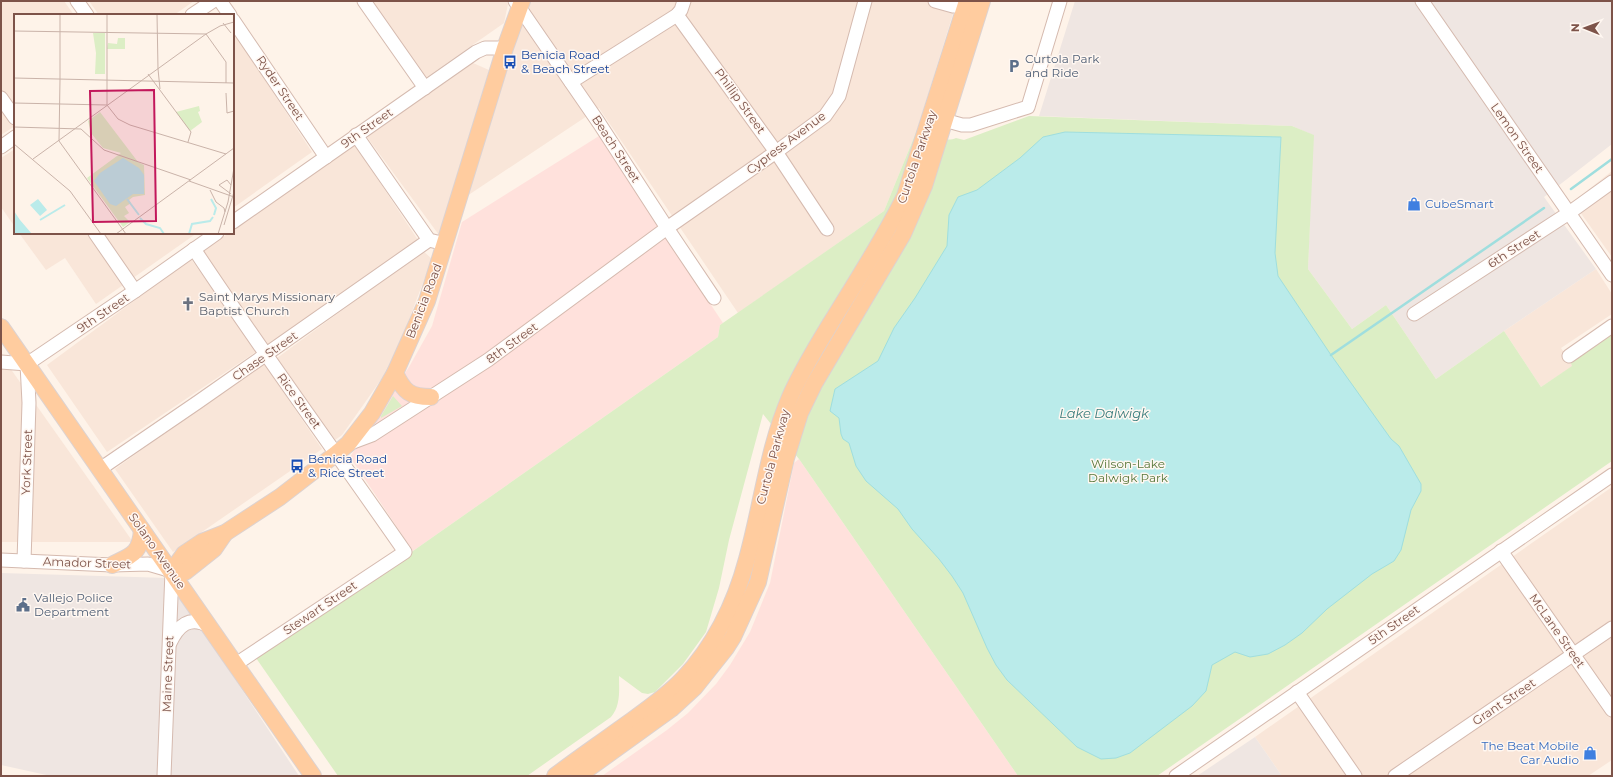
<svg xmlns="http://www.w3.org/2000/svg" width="1613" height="777" viewBox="0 0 1613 777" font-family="Montserrat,sans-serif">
<rect width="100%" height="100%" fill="#fef3e9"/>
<g fill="#f9e6d9">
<path d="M1,1H64L74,15H15V126L1,135Z"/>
<path d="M89,1H194L174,15H99Z"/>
<path d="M371,1H506L508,4L504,23L424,79Z"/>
<path d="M529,1H957L917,130L884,211L738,313L599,108L467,196Z"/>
<path d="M233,31L312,152L233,208Z"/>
<path d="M473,63L489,70L439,235L367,137Z"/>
<path d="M355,145L418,240L268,345L203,251L229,233H233V230Z"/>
<path d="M15,149V227L1,207V158Z"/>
<path d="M1612,171V257L1573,202Z"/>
<path d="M19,233H197L96,304L65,258L46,270Z"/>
<path d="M423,251L432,259L392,364L342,435L335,440L277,358Z"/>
<path d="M191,259L257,351L107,452L47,365Z"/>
<path d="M1596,269L1612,294V314L1561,348L1573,366L1541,387L1504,331Z"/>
<path d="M263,362L322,449L173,552L115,469Z"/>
<path d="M1,368H10L133,542H1Z"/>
<path d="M1612,487V760L1588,776H1282L1255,737Z"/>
</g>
<g fill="#ffe1dc">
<path d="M599,136L723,323L720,325L718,337L413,551L350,457L409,367L432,326L462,222Z"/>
<path d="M799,459L1018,776H602L667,730L688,713L716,684L730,665L750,632L770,583L794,463Z"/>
</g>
<g fill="#efe6e2">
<path d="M1075,1H1612V144L1544,197L1596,269L1504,331L1436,379L1386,305L1352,329L1308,269L1313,135L1292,126L1039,116Z"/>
<path d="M1,573L168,578L299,776H51L1,765Z"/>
<path d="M1255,737L1282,776H1197Z"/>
</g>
<g fill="#dceec5">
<path d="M1029,116L1292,126L1314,135L1308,269L1352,329L1386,305L1436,379L1504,331L1541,387L1572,366L1571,363L1612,333V461L1157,776H1018L799,459L763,414L729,540L719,588L706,632L683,664L655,692L648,694L642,693L619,676C619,690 621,705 611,717L527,776H338L256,658L413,551L718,337L720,325L884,211L917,130C927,134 945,143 956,138L964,140Z"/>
<path d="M393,396L402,406L381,418V416Z"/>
</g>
<path fill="#baebea" stroke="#9fdede" d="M1065,132L1281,137L1275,253L1278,276L1331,355L1391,439L1399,446L1421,484V491L1411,510L1401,550L1394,561L1372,574L1327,609L1302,633L1285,645L1268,654L1250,657L1235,652L1212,665L1206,691L1192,706L1130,753L1116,758L1101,759L1077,747L1007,680L996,665L987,648L963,593L952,576L939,559L912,529L898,509L866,481L856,466L849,443L843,439L841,434L839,418L830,411L835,389L878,361L894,328L915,298L947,246L949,215L958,197L977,190L1020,158L1043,137Z"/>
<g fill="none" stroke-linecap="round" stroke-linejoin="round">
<g stroke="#9fdede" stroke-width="2.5">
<path d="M1571,189L1612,159"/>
<path d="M1331,355L1544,208"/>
</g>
<g stroke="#d5baaf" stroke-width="15">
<g id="minor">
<path d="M77,1L87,15"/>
<path d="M220,1L230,15"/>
<path d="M364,1L425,88"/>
<path d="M515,1L599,123L667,228L714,298"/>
<path d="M935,1L953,6"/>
<path d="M1422,1L1612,275"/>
<path d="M192,15L213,1"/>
<path d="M677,15L776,152L827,229"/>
<path d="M233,20L326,157"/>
<path d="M571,82L677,15L681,10L684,1"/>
<path d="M1,98L15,118"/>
<path d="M944,120L962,125H971L1028,107L1060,1"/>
<path d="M356,135L429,240L437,242"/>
<path d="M1,147L15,137"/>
<path d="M233,222L476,52L485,48H505"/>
<path d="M95,233L135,291"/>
<path d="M194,249C262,352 335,451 405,552L236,664"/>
<path d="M1414,314L1569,213L1612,182"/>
<path d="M1569,356L1612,326"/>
<path d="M1,362L27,364"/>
<path d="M27,364L135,291L217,233"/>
<path d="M348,444L372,435L488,360L667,228L776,152L825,116L839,96L865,1"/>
<path d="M100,469L198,402L429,240"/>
<path d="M1501,551L1612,710"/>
<path d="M1,560L112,565L148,564L172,571L164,776"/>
<path d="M24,561L29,403L27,364"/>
<path d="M170,643C178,626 189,615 209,626"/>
<path d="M1297,692L1355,776"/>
<path d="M1176,776L1612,475"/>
<path d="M1395,776L1612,628"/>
</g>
</g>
<g stroke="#ddd2d0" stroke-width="18">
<g id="major">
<path d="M1,327L313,776"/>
<path d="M395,373C404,392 410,397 431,397"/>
<path d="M112,565C132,555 140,554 142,530"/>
<path d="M172,571L184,554L202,542L225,533L280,497L337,453L348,444L372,413L395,373L427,301L505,48L522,1"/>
<path d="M172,571L185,572L214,549L225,533"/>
<path d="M555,776C576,760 598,745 620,729C642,713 665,698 683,679C715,645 735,604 747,559C762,505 768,448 790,397C801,372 815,349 829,326C855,283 883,241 905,196L967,1"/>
<path d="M578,776L671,709L695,687L726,648L733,637L758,582L786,458L800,413L814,384L903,234L924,186L982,1"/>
</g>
</g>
<use href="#minor" stroke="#fff" stroke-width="13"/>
<use href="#major" stroke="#ffcc9f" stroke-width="16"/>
</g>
<defs>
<g id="bus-bare" transform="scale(1.08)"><path d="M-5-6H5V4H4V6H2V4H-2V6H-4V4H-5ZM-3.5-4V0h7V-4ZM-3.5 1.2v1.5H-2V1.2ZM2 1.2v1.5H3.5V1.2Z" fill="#1a4fb4" stroke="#fff7f1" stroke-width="2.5" paint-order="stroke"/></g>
<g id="parking-bare" transform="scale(1.08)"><path d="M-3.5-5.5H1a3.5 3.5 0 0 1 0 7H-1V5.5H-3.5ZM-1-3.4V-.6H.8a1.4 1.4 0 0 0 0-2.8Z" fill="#5c6f8a" stroke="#fff7f1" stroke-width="2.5" paint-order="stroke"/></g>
<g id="shop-bare" transform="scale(1.08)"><path d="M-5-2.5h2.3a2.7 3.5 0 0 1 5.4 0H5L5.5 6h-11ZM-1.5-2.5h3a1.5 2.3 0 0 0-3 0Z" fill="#3f7fe0" stroke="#fff7f1" stroke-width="2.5" paint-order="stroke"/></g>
<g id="church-bare" transform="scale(1.08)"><path d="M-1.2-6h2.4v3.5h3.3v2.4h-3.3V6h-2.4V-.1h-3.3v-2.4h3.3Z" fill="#6b7280" stroke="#fff7f1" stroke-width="2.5" paint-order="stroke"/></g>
<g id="civic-bare" transform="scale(1.08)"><path d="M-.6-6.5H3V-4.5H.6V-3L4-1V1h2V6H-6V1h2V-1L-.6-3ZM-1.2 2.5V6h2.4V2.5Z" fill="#5c6f8a" stroke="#fff7f1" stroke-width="2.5" paint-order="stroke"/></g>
</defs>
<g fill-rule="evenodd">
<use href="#bus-bare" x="510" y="62"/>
<use href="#parking-bare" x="1014" y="66"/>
<use href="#shop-bare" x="1414" y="204"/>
<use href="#church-bare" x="188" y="304"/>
<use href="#bus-bare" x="297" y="466"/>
<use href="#civic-bare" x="23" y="605"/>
<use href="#shop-bare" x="1590" y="753"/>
</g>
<g text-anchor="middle" stroke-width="3" stroke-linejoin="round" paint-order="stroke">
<g font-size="12" fill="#164399" stroke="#fff7f1" text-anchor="start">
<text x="521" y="59">Benicia Road<tspan x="521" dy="14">&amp; Beach Street</tspan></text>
<text x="308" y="463">Benicia Road<tspan x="308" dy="14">&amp; Rice Street</tspan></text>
</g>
<g font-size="12" fill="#4e5e75" stroke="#fff7f1" text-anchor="start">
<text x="1025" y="63">Curtola Park<tspan x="1025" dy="14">and Ride</tspan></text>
<text x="34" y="602">Vallejo Police<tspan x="34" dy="14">Department</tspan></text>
</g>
<g font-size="12" fill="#7d5349" stroke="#fff7f1">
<text transform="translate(280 88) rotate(56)" y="4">Ryder Street</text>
<text transform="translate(740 101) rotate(54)" y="4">Phillip Street</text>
<text transform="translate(367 128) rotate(-35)" y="4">9th Street</text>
<text transform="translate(1517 138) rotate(55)" y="4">Lemon Street</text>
<text transform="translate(786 143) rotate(-37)" y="4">Cypress Avenue</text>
<text transform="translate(616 149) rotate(57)" y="4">Beach Street</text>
<text transform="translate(917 157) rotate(-71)" y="4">Curtola Parkway</text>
<text transform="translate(1514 249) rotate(-33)" y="4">6th Street</text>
<text transform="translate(424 301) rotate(-69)" y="4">Benicia Road</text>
<text transform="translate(103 313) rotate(-34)" y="4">9th Street</text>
<text transform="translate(512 343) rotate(-36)" y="4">8th Street</text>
<text transform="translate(265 356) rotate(-35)" y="4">Chase Street</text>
<text transform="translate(299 401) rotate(54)" y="4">Rice Street</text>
<text transform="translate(773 457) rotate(-75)" y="4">Curtola Parkway</text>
<text transform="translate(27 462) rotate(-88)" y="4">York Street</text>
<text transform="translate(157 551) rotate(55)" y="4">Solano Avenue</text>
<text transform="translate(87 563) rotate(2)" y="4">Amador Street</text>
<text transform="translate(320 608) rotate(-34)" y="4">Stewart Street</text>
<text transform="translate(1394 625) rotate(-35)" y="4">5th Street</text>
<text transform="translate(1557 631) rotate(55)" y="4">McLane Street</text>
<text transform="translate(168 674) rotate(-88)" y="4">Maine Street</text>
<text transform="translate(1504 702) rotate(-34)" y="4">Grant Street</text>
</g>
<g font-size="12" fill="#366cbe" stroke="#fff7f1" text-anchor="start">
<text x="1425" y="208">CubeSmart</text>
<text x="1579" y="750" text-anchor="end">The Beat Mobile<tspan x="1579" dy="14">Car Audio</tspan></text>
</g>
<g font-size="12" fill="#5b616d" stroke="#fff7f1" text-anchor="start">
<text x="199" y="301">Saint Marys Missionary<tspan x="199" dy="14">Baptist Church</tspan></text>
</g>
<g font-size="12" fill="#56773a" stroke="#fff7f1">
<text x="1128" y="468">Wilson-Lake<tspan x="1128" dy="14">Dalwigk Park</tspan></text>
</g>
<g font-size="13" font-style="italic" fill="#387b7b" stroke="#fff7f1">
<text x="1104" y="418">Lake Dalwigk</text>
</g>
</g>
<g transform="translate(14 14)">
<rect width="220" height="220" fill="#fef3e9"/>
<path d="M79,19H91V60H81L82,39ZM104,24H111V35H93L94,29L103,30ZM185,92L186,97L184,98L188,108L176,117L162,98ZM86,98L124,148L130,151L131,181L119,183L115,186L117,189L111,193L115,199L110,202L116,208L109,213L73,164L107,139L89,134L77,119L74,107Z" fill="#dceec5"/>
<path d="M109,144L125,154L130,161V180H119L102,192L96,190L80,167L86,159ZM24,185L33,196L26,202L16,191ZM0,197L6,206L18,220H0Z" fill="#baebea"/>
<path fill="none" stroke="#baebea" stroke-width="2" d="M113,185L125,201M197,185L202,194L200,201M126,204L132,210L146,214L150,220M26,206L51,191M175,220L178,210L196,207L199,203"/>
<path fill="none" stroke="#cab3a9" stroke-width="1" d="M143,0L144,55M209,9L217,19M0,17L192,20M192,20L212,48V69M144,55L146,75M134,60L177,118L174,128M0,64L220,69M46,66L45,127L112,220M46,66V0M212,79L213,99L220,97M0,89L93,91V0M93,91L104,105L116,111L212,140M0,113L67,115L90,136L177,166M0,130L56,177L87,220M19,145L192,20L206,12L220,8M175,167L220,183M196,176L202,188L210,194L211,198M217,180L205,171L213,166L217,171M210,211L220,178M102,220L220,134M204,220L214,188L220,154"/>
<path fill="#c2185b" fill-opacity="0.15" stroke="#c2185b" stroke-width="2" d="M140,76L142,207L79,208L76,77Z"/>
<rect width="220" height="220" fill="none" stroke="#7d5349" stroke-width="2"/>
</g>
<rect width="1613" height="777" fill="none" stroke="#7d5349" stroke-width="4"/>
<g transform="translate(1585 28) rotate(271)" stroke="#fff7f1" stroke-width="3" paint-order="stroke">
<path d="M0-3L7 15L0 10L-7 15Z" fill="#7d5349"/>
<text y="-6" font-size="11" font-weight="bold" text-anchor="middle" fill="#7d5349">N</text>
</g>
</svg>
